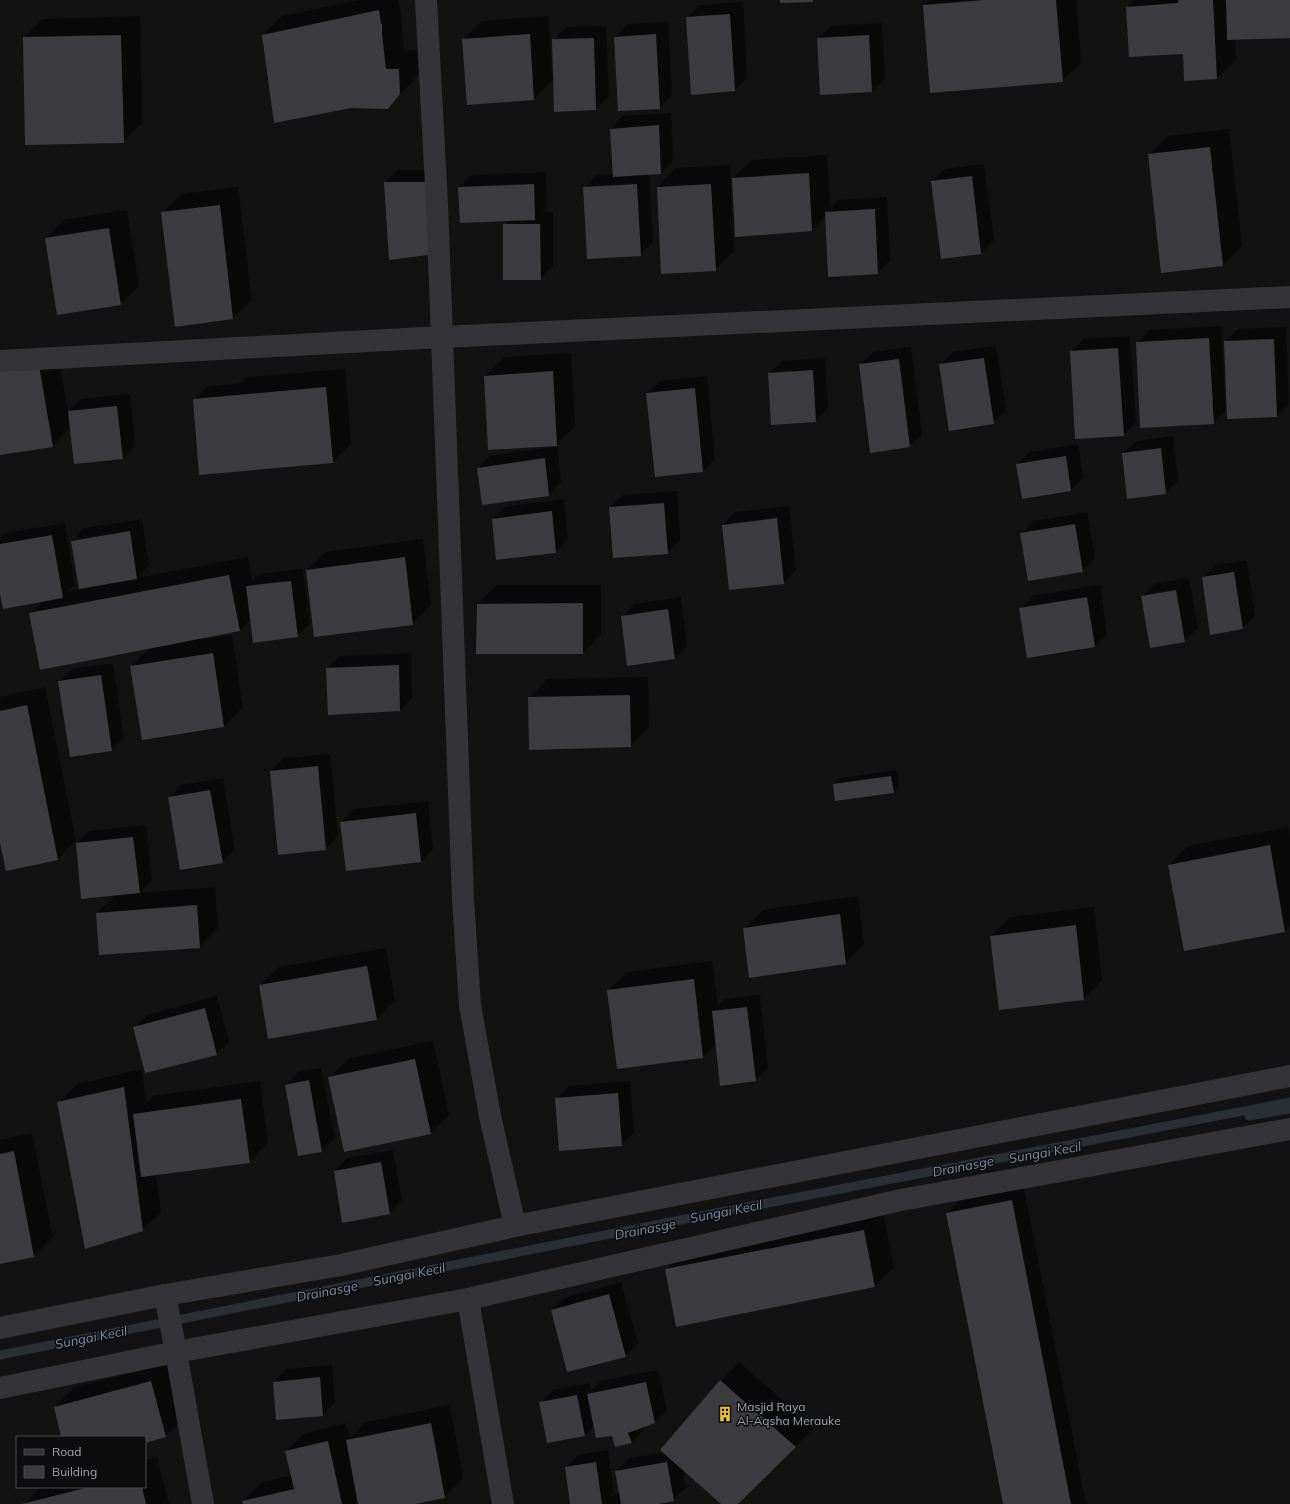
<svg xmlns="http://www.w3.org/2000/svg" width="1290" height="1504" viewBox="0 0 1290 1504" font-family="Mulish,sans-serif">
<rect width="100%" height="100%" fill="#121213"/>
<g fill="#0007" fill-rule="evenodd">
<path d="M360,0H398L399,6H400L404,51L417,50L419,75L387,108L263,35L282,16Z"/>
<path d="M930,0H1076L1081,63L1062,81L924,5Z"/>
<path d="M1134,0H1290V37L1235,38L1236,60L1217,78L1127,7Z"/>
<path d="M743,2L747,78L734,90L687,18L699,5Z"/>
<path d="M140,16L142,123L123,142L24,37L43,19Z"/>
<path d="M548,16L552,72H554L553,40L566,27L606,26L609,97L596,109L555,111L554,79L534,99L468,104L463,39L482,21Z"/>
<path d="M668,22L672,95L660,108L615,37L628,24Z"/>
<path d="M882,23L885,79L872,91L818,38L831,26Z"/>
<path d="M671,113L673,160L661,173H649L653,242L640,255L584,188L597,175L613,174L611,129L623,116Z"/>
<path d="M1229,129L1242,246L1223,265L1149,155L1168,136Z"/>
<path d="M827,155L830,208L838,200L887,197L890,260L878,273L826,216L812,230L733,178L752,160ZM880,208V210L838,213V211Z"/>
<path d="M984,164L994,240L981,253L942,257L932,182L945,169Z"/>
<path d="M730,165L734,251L715,270L658,187L676,168Z"/>
<path d="M397,170H440V242L385,183Z"/>
<path d="M546,172L547,207L542,212H553V266L540,279L504,225L509,220L459,187L472,175Z"/>
<path d="M238,187L252,300L233,318L162,213L181,194Z"/>
<path d="M127,210L139,286L120,304L46,239L64,220Z"/>
<path d="M1221,326L1226,407H1228L1225,341L1238,329L1286,327L1289,404L1277,416L1228,408L1213,423L1137,343L1149,330Z"/>
<path d="M1130,336L1136,422L1123,435L1071,351L1084,339Z"/>
<path d="M996,346L1006,410L993,423L940,365L953,352Z"/>
<path d="M57,347L68,412L81,399L130,394L135,446L123,458L71,427L52,446L0,454V356Z"/>
<path d="M911,347L922,434L909,446L860,364L873,352Z"/>
<path d="M571,353L575,426L556,445L485,376L504,357Z"/>
<path d="M825,358L828,408L815,421L769,374L782,361Z"/>
<path d="M345,369L351,444L332,462L194,399L207,387L241,383L247,377Z"/>
<path d="M707,376L715,459L703,471L647,393L660,381Z"/>
<path d="M1173,436L1178,481L1165,493L1123,453L1136,441Z"/>
<path d="M1078,444L1083,477L1071,490L1023,498L1017,464L1030,452Z"/>
<path d="M557,446L561,482L549,495L478,468L490,456Z"/>
<path d="M677,491L680,540L667,553L610,507L623,495Z"/>
<path d="M564,499L568,539L556,552L497,559L493,519L505,507Z"/>
<path d="M789,506L796,570L783,583L723,525L735,512Z"/>
<path d="M1087,512L1095,558L1082,571L1021,534L1034,521Z"/>
<path d="M142,519L149,566L137,578L248,557L252,581L260,574L303,569L310,624L297,636L251,619L239,631L207,637V639L232,635L243,707L224,726L143,739L131,667L151,647L30,613L43,601L0,588V539L6,533L65,523L75,585L69,591L80,589L72,541L84,528Z"/>
<path d="M423,539L431,605L412,624L307,570L325,552Z"/>
<path d="M1247,560L1255,616L1243,628L1203,578L1215,565Z"/>
<path d="M1189,578L1198,628L1185,641L1151,647L1142,597L1155,584Z"/>
<path d="M496,585H601V634L583,653L478,604Z"/>
<path d="M1100,585L1107,634L1095,646L1020,609L1033,596Z"/>
<path d="M681,597L687,646L675,658L622,617L634,604Z"/>
<path d="M411,653L412,698L400,710L327,668L340,656Z"/>
<path d="M113,663L124,737L111,750L59,682L72,669Z"/>
<path d="M648,677L649,727L630,746L529,698L547,679Z"/>
<path d="M45,687L76,840L57,859L0,838V697Z"/>
<path d="M330,754L338,836L325,849L271,771L284,758Z"/>
<path d="M897,770L899,786L893,792L834,784L841,778Z"/>
<path d="M223,778L235,849L222,862L169,798L181,785Z"/>
<path d="M428,801L433,849L421,862L341,822L354,809Z"/>
<path d="M146,825L152,880L139,893L215,887L218,928L199,947L97,913L115,895L77,843L89,831Z"/>
<path d="M1288,827L1290,838V926L1285,931L1185,950L1169,865L1188,846Z"/>
<path d="M858,896L864,944L846,963L744,929L763,910Z"/>
<path d="M1094,907L1102,980L1084,999L991,936L1010,917Z"/>
<path d="M386,948L395,1000L377,1019L260,985L279,967Z"/>
<path d="M712,961L718,1007L725,999L760,995L768,1068L756,1080L716,1044L703,1057L608,991L627,972Z"/>
<path d="M217,996L229,1042L216,1054L134,1027L147,1015Z"/>
<path d="M433,1041L449,1115L430,1133L330,1078L348,1059Z"/>
<path d="M321,1068L335,1138L322,1151L299,1155L286,1085L298,1072Z"/>
<path d="M142,1069L146,1102L153,1096L260,1081L268,1143L249,1162L156,1174L161,1212L142,1230L58,1103L77,1084Z"/>
<path d="M630,1081L634,1133L621,1145L556,1099L569,1086Z"/>
<path d="M32,1133L53,1237L34,1256L0,1263V1140Z"/>
<path d="M393,1150L402,1200L389,1213L335,1171L347,1158Z"/>
<path d="M1024,1188L1086,1504H1004L947,1213L960,1201Z"/>
<path d="M883,1212L894,1267L875,1286L677,1326L666,1269L685,1251Z"/>
<path d="M621,1282L638,1343L625,1356L552,1310L564,1298Z"/>
<path d="M739,1362L814,1428L737,1504H723L682,1468L686,1488L673,1500L653,1504H564L571,1503L566,1468L578,1455L608,1450L614,1491L609,1496L620,1494L616,1472L628,1459L665,1452L662,1450L721,1381Z"/>
<path d="M170,1363L184,1418L165,1436L145,1442V1437H62L55,1407L73,1388Z"/>
<path d="M332,1365L335,1402L323,1415L277,1419L274,1382L286,1369Z"/>
<path d="M658,1370L667,1410L655,1422L643,1426L644,1429L632,1442L616,1446L613,1435L594,1426L585,1435L548,1442L540,1403L553,1390L590,1383L591,1391L601,1381Z"/>
<path d="M450,1405L463,1478L445,1497L409,1504H359L358,1500L354,1504H244L243,1501L262,1482L292,1475L286,1452L305,1433L346,1423L350,1438L366,1422Z"/>
<path d="M157,1457L169,1504H24L40,1487H145V1460Z"/>
</g>
<g fill="none" stroke-linecap="round" stroke-linejoin="round">
<g stroke="#282f37" stroke-width="9">
<path d="M1249,1116L1290,1109"/>
<path d="M0,1355L721,1212L1290,1102"/>
</g>
</g>
<g fill="#3c3c40">
<path d="M780,0H813V2L780,3Z"/>
<path d="M984,0H1056L1063,82L930,93L923,5Z"/>
<path d="M1178,0H1213L1217,79L1184,81L1183,54L1129,57L1126,7L1178,3Z"/>
<path d="M1226,0H1290V38L1227,40Z"/>
<path d="M379,10L381,24H382V34L386,69H399L400,94L388,109L351,108L274,123L262,35Z"/>
<path d="M730,14L735,91L691,95L686,17Z"/>
<path d="M530,34L534,100L467,105L462,39Z"/>
<path d="M656,34L660,109L618,111L614,37Z"/>
<path d="M121,35L124,143L25,145L23,37Z"/>
<path d="M869,35L872,92L820,95L817,38Z"/>
<path d="M594,38L596,110L554,112L552,39Z"/>
<path d="M659,125L661,174L613,177L610,129Z"/>
<path d="M1210,147L1223,266L1161,273L1148,154Z"/>
<path d="M809,173L812,231L735,237L732,178Z"/>
<path d="M972,176L981,254L941,259L931,181Z"/>
<path d="M384,182H428V255L389,260Z"/>
<path d="M534,184L535,220L460,223L458,187Z"/>
<path d="M637,184L641,256L587,259L583,187Z"/>
<path d="M711,184L716,271L661,274L657,187Z"/>
<path d="M220,205L233,319L175,327L161,212Z"/>
<path d="M875,209L878,274L828,277L825,212Z"/>
<path d="M503,224H540L541,280H503Z"/>
<path d="M109,228L121,305L57,315L45,238Z"/>
<path d="M1209,338L1214,424L1140,428L1136,342Z"/>
<path d="M1274,339L1277,417L1227,419L1224,341Z"/>
<path d="M1118,348L1124,436L1075,439L1070,351Z"/>
<path d="M984,358L994,424L949,431L939,364Z"/>
<path d="M899,359L910,447L870,453L859,364Z"/>
<path d="M39,365L53,447L0,455V371Z"/>
<path d="M813,370L816,422L771,425L768,373Z"/>
<path d="M553,371L557,446L488,450L484,376Z"/>
<path d="M326,387L333,463L199,475L193,399Z"/>
<path d="M695,388L703,472L655,477L646,393Z"/>
<path d="M117,406L123,459L74,464L68,411Z"/>
<path d="M1161,448L1166,494L1127,499L1122,453Z"/>
<path d="M1066,456L1071,491L1022,499L1016,464Z"/>
<path d="M545,458L549,496L482,505L477,468Z"/>
<path d="M664,503L668,554L613,558L609,507Z"/>
<path d="M552,511L556,553L496,560L492,519Z"/>
<path d="M777,518L784,584L729,590L722,525Z"/>
<path d="M1075,524L1083,572L1028,581L1020,533Z"/>
<path d="M130,531L137,579L79,589L71,541Z"/>
<path d="M52,535L63,598L3,609L0,594V544Z"/>
<path d="M405,557L413,625L314,637L306,570Z"/>
<path d="M1234,572L1243,629L1210,635L1202,577Z"/>
<path d="M229,575L240,631L40,670L29,613Z"/>
<path d="M291,581L298,637L253,643L246,586Z"/>
<path d="M1176,590L1185,642L1150,648L1141,596Z"/>
<path d="M1087,597L1095,647L1027,658L1019,608Z"/>
<path d="M583,603V654H476L477,604Z"/>
<path d="M668,609L675,659L627,666L621,616Z"/>
<path d="M213,653L224,727L142,740L130,666Z"/>
<path d="M399,665L400,711L328,715L326,668Z"/>
<path d="M101,675L112,751L70,757L58,681Z"/>
<path d="M630,695L631,747L529,750L528,697Z"/>
<path d="M27,705L58,860L6,871L0,843V711Z"/>
<path d="M318,766L326,850L278,855L270,771Z"/>
<path d="M891,776L894,793L835,801L833,784Z"/>
<path d="M210,790L223,863L180,870L168,797Z"/>
<path d="M416,813L421,862L346,871L340,822Z"/>
<path d="M133,837L140,893L81,899L76,843Z"/>
<path d="M1270,845L1285,932L1184,951L1168,865Z"/>
<path d="M197,905L200,948L99,955L96,913Z"/>
<path d="M840,914L846,964L749,978L743,928Z"/>
<path d="M1076,925L1084,1000L999,1010L990,936Z"/>
<path d="M367,966L377,1020L268,1039L259,985Z"/>
<path d="M694,979L703,1058L617,1069L607,990Z"/>
<path d="M747,1007L756,1081L720,1086L712,1011Z"/>
<path d="M205,1008L217,1055L145,1073L133,1027Z"/>
<path d="M415,1059L431,1134L344,1152L328,1077Z"/>
<path d="M309,1080L322,1152L298,1156L285,1085Z"/>
<path d="M124,1087L143,1231L85,1249L57,1102Z"/>
<path d="M618,1093L622,1146L559,1151L555,1098Z"/>
<path d="M241,1099L250,1163L141,1177L133,1114Z"/>
<path d="M14,1151L34,1257L0,1264V1154Z"/>
<path d="M381,1162L390,1214L342,1223L334,1171Z"/>
<path d="M1012,1200L1057,1432L1071,1504H1003L946,1213Z"/>
<path d="M864,1230L875,1287L676,1327L665,1269Z"/>
<path d="M609,1294L626,1357L567,1372L551,1310Z"/>
<path d="M320,1377L323,1416L276,1420L273,1382Z"/>
<path d="M720,1380L796,1447L738,1504H721L660,1450Z"/>
<path d="M151,1381L166,1437L145,1443V1437H61L54,1407Z"/>
<path d="M646,1382L655,1423L628,1433L632,1443L615,1447L612,1436L596,1438L587,1394Z"/>
<path d="M577,1395L585,1436L547,1443L539,1402Z"/>
<path d="M431,1423L445,1498L415,1504H358L346,1440Z"/>
<path d="M328,1441L342,1504H243L242,1501L294,1489L285,1451Z"/>
<path d="M596,1462L602,1504H570L565,1467Z"/>
<path d="M667,1462L674,1501L659,1504H621L615,1471Z"/>
<path d="M89,1487H142L146,1504H22Z"/>
</g>
<g fill="none" stroke-linecap="round" stroke-linejoin="round">
<g stroke="#333338" stroke-width="22">
<path d="M426,0L437,204L463,899L470,1005L490,1116L515,1226L1290,1076"/>
<path d="M0,361L442,337L1290,297"/>
<path d="M0,1328L165,1295L341,1265L515,1226"/>
<path d="M0,1388L176,1352L165,1295"/>
<path d="M203,1504L176,1352L468,1299"/>
<path d="M503,1504L468,1299L901,1200L1290,1129"/>
</g>
</g>
<defs>
<g id="building-bare" transform="scale(1.2)"><path d="M-4-6H4V6H1V3H-1V6H-4ZM-2.5-4.3h1.7v1.8h-1.7ZM.8-4.3h1.7v1.8H.8ZM-2.5-1h1.7V.8h-1.7ZM.8-1h1.7V.8H.8Z" fill="#efbe2e" stroke="#0d0d0e" stroke-width="2.5" paint-order="stroke"/></g>
</defs>
<g fill-rule="evenodd">
<use href="#building-bare" x="725" y="1414"/>
</g>
<g text-anchor="middle" stroke-width="3" stroke-linejoin="round" paint-order="stroke">
<g font-size="12" fill="#a3a7b4" stroke="#0d0d0e" text-anchor="start">
<text x="737" y="1411">Masjid Raya<tspan x="737" dy="14">Al-Aqsha Merauke</tspan></text>
</g>
<g font-size="13" font-style="italic" fill="#7a92af" stroke="#0d0d0e">
<text transform="translate(1045 1152) rotate(-10)" y="5">Sungai Kecil</text>
<text transform="translate(963 1166) rotate(-11)" y="5">Drainasge</text>
<text transform="translate(726 1211) rotate(-11)" y="5">Sungai Kecil</text>
<text transform="translate(645 1229) rotate(-11)" y="5">Drainasge</text>
<text transform="translate(409 1274) rotate(-11)" y="5">Sungai Kecil</text>
<text transform="translate(327 1291) rotate(-11)" y="5">Drainasge</text>
<text transform="translate(91 1337) rotate(-11)" y="5">Sungai Kecil</text>
</g>
</g>
<rect x="16" y="1436" width="130" height="52" fill="#0d0d0e" stroke="#494b50"/>
<rect x="24" y="1449" width="20" height="6" fill="#333338" stroke="#494b50"/>
<text x="52" y="1456" font-size="12" fill="#a3a7b4">Road</text>
<rect x="24" y="1466" width="20" height="12" fill="#3c3c40" stroke="#494b50"/>
<text x="52" y="1476" font-size="12" fill="#a3a7b4">Building</text>
</svg>
